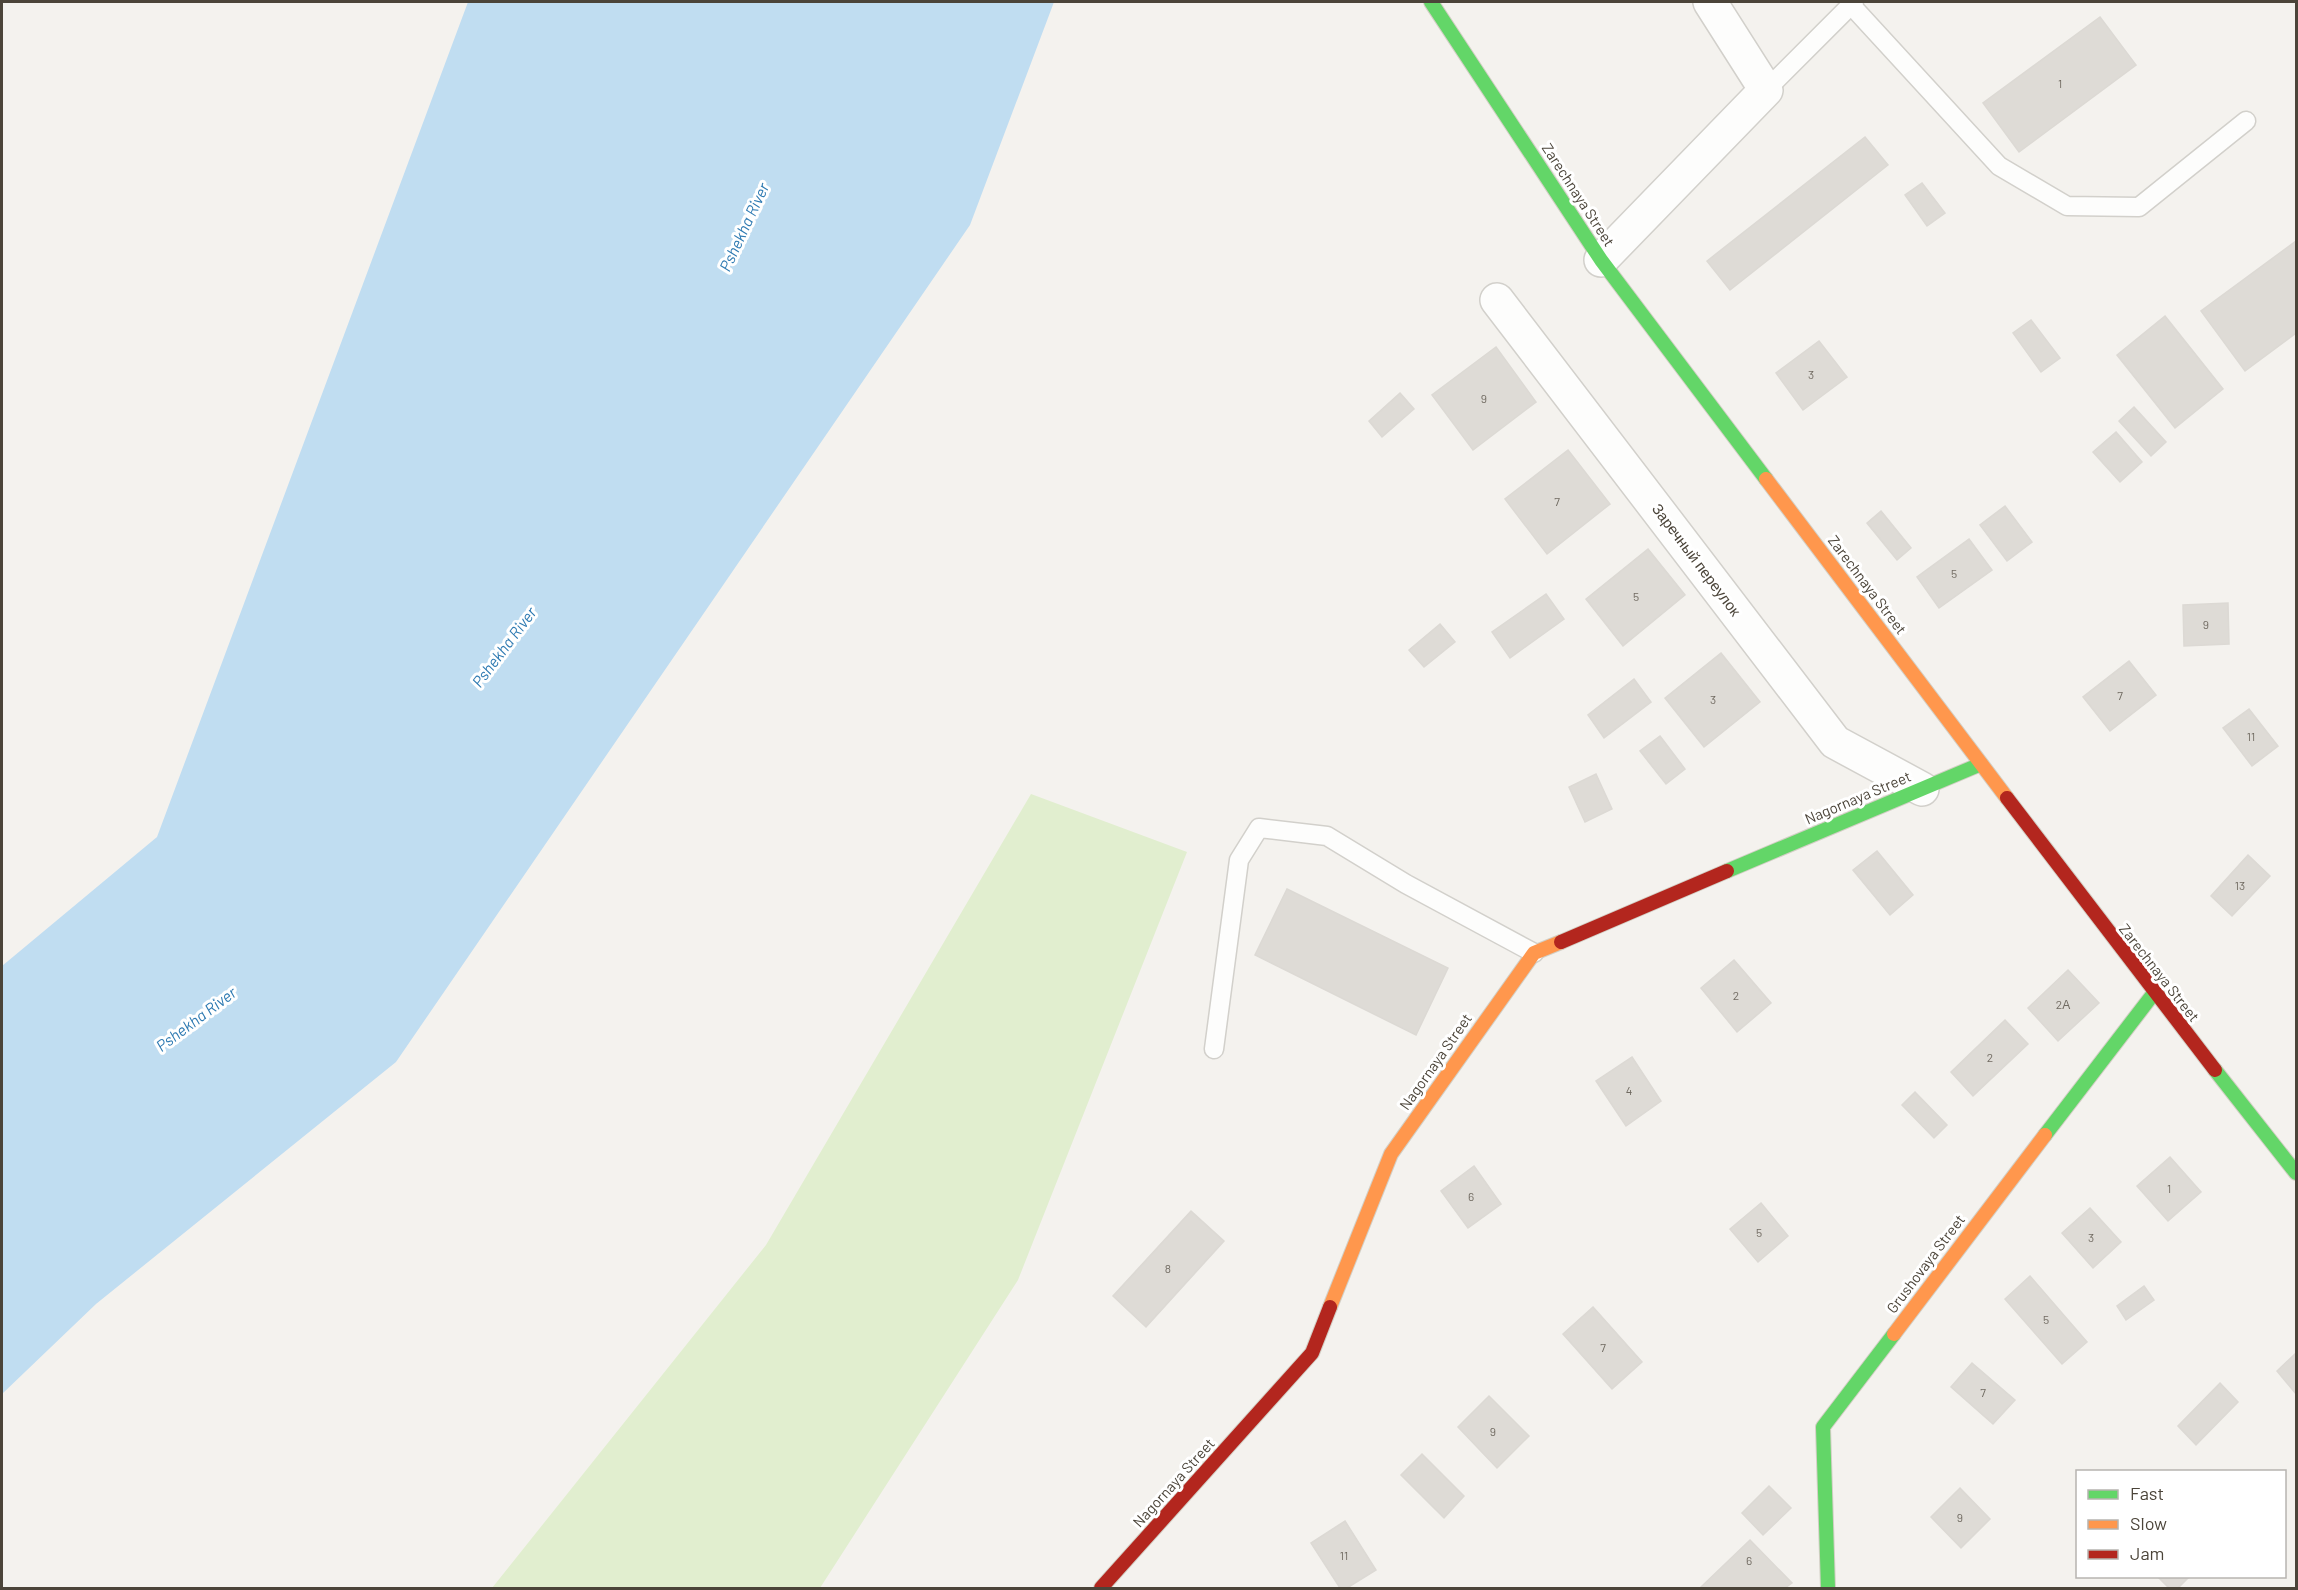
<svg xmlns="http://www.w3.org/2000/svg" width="2298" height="1590" viewBox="0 0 2298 1590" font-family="Barlow,sans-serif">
<rect width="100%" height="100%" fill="#f4f2ee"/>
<path fill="#e1eecf" d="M1031,794L1187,852L1018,1280L820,1588H492L766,1245Z"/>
<path fill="#c0ddf1" d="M468,2H1054L970,225L396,1062L96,1304L2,1394V966L157,837Z"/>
<g fill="#dedbd6" stroke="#dcd9d4" stroke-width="1.5">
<path d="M2100,17L2136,65L2019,152L1983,103Z"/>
<path d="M1865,137L1888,165L1730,290L1707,261Z"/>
<path d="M1922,183L1945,213L1927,226L1905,195Z"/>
<path d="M2296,241V333L2245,371L2201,311Z"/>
<path d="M2165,316L2223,389L2175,428L2117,355Z"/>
<path d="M2031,320L2060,358L2041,372L2013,333Z"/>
<path d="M1819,341L1847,377L1803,410L1776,373Z"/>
<path d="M1496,347L1536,402L1473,450L1432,395Z"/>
<path d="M1400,393L1414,409L1382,437L1369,421Z"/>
<path d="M2134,407L2166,442L2151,456L2119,421Z"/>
<path d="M2116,432L2142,462L2120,482L2093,452Z"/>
<path d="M1568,450L1610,504L1547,554L1505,499Z"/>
<path d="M2005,506L2032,542L2007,561L1980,525Z"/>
<path d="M1881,511L1911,548L1897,560L1867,523Z"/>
<path d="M1969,539L1992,570L1939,608L1917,577Z"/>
<path d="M1648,549L1685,595L1623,646L1586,599Z"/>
<path d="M1546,594L1564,619L1510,658L1492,632Z"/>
<path d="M2228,603L2229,644L2184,646L2183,605Z"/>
<path d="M1440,624L1455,642L1424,667L1409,650Z"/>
<path d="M1721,653L1760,702L1704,747L1665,698Z"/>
<path d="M2129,661L2156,695L2110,731L2083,697Z"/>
<path d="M1634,679L1651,702L1604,738L1588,715Z"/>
<path d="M2249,709L2278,746L2252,766L2223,728Z"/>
<path d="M1660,736L1685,769L1666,784L1640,751Z"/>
<path d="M1596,774L1612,809L1585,822L1569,787Z"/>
<path d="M1877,851L1913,895L1890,915L1853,870Z"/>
<path d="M2248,855L2270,876L2232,916L2211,896Z"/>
<path d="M1287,889L1448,968L1416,1035L1255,955Z"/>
<path d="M1734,960L1771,1003L1737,1032L1701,988Z"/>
<path d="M2068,970L2099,1003L2058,1041L2028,1008Z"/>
<path d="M2005,1020L2028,1044L1973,1096L1951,1072Z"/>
<path d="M1632,1057L1661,1101L1626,1126L1596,1081Z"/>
<path d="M1915,1092L1947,1125L1934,1138L1902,1105Z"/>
<path d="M2170,1157L2201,1192L2168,1221L2137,1186Z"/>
<path d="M1474,1166L1501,1204L1468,1228L1441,1191Z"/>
<path d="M1761,1203L1788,1236L1758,1262L1730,1229Z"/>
<path d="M2090,1208L2121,1242L2093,1268L2062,1233Z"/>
<path d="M1191,1211L1224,1241L1146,1327L1113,1296Z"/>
<path d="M2030,1276L2087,1342L2062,1364L2005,1299Z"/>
<path d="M2144,1286L2154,1300L2126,1320L2117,1306Z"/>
<path d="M1593,1307L1642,1362L1612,1389L1563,1334Z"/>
<path d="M2296,1353V1394L2277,1371Z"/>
<path d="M1972,1363L2015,1400L1993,1424L1951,1387Z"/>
<path d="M2220,1383L2238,1402L2196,1445L2178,1426Z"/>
<path d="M1489,1396L1529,1436L1497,1468L1458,1427Z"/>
<path d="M1422,1454L1464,1496L1444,1518L1401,1475Z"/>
<path d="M1769,1486L1791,1508L1763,1535L1742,1513Z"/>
<path d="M1960,1488L1990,1519L1961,1548L1931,1517Z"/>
<path d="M1345,1521L1376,1570L1347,1588H1340L1311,1543Z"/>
<path d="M1750,1540L1792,1583L1785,1588H1700Z"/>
<path d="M2157,1576H2190L2178,1588H2169Z"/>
</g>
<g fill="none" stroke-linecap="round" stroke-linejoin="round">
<g stroke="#d2d0cb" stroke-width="21">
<g id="lane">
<path d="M1851,5L1999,166L2067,206L2139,207L2246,121"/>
<path d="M1766,90L1854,2"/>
<path d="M1214,1049L1239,860L1259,828L1327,836L1406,884L1534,953"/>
</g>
</g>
<g stroke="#d2d0cb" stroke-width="36">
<g id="street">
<path d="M1601,260L1766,90L1710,2"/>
<path d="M1497,300L1835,742L1922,789"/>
</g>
</g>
<g stroke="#d3cfc5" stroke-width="16">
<g id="fast">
<path d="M1431,2L1601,260L1766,479"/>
<path d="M1727,871L1981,764"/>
<path d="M2215,1070L2296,1173"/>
<path d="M2045,1135L2154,993"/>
<path d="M1828,1588L1823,1427L1894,1334"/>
</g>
</g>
<g stroke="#d3cfc5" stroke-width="16">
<g id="slow">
<path d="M1766,479L2007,798"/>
<path d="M1330,1307L1391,1154L1534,953L1561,942"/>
<path d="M1894,1334L2045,1135"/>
</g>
</g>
<g stroke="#d3cfc5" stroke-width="16">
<g id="jam">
<path d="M2007,798L2215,1070"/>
<path d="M1561,942L1727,871"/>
<path d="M1101,1588L1312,1353L1330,1307"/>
</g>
</g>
<use href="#lane" stroke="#fdfdfc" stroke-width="18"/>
<use href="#street" stroke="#fdfdfc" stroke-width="33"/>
<use href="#fast" stroke="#63d668" stroke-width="14"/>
<use href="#slow" stroke="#ff974d" stroke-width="14"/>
<use href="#jam" stroke="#b3261e" stroke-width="14"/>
</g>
<g text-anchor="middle" stroke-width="6" stroke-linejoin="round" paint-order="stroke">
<g font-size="12" fill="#706a61">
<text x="2060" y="88">1</text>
<text x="1811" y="379">3</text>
<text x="1484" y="403">9</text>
<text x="1557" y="506">7</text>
<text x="1954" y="578">5</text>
<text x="1636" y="601">5</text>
<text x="2206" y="629">9</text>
<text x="2120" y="700">7</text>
<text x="1713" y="704">3</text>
<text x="2251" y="741">11</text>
<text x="2240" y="890">13</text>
<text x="1736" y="1000">2</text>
<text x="2063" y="1009">2А</text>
<text x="1990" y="1062">2</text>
<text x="1629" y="1095">4</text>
<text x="2169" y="1193">1</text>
<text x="1471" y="1201">6</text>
<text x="1759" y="1237">5</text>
<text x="2091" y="1242">3</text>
<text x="1168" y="1273">8</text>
<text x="2046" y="1324">5</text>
<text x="1603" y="1352">7</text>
<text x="1983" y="1397">7</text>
<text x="1493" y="1436">9</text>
<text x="1960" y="1522">9</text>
<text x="1344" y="1560">11</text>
<text x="1749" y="1565">6</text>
</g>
<g font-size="15" fill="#4b4439" stroke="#fff">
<text transform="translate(1578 195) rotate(57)" y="5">Zarechnaya Street</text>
<text transform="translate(1696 560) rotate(53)" y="5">Заречный переулок</text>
<text transform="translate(1867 585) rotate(53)" y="5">Zarechnaya Street</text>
<text transform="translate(1858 798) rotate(-23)" y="5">Nagornaya Street</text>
<text transform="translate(2159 973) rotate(52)" y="5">Zarechnaya Street</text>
<text transform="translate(1436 1062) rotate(-55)" y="5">Nagornaya Street</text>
<text transform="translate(1926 1264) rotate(-53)" y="5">Grushovaya Street</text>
<text transform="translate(1174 1483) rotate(-48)" y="5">Nagornaya Street</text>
</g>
<g font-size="16" font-style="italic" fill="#2e7ab2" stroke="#fff">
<text transform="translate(744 227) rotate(-65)" y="6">Pshekha River</text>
<text transform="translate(504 647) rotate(-53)" y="6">Pshekha River</text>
<text transform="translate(196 1019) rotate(-37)" y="6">Pshekha River</text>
</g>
</g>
<rect width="2298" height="1590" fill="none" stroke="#4b4439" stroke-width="6"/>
<rect x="2076" y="1470" width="210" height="108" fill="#ffffff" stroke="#b7b4b0" stroke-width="1.5"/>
<rect x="2088" y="1490" width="30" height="9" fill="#63d668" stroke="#b7b4b0" stroke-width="1.5"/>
<text x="2130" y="1500" font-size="18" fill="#4b4439">Fast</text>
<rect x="2088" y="1520" width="30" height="9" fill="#ff974d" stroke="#b7b4b0" stroke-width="1.5"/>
<text x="2130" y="1530" font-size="18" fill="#4b4439">Slow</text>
<rect x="2088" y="1550" width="30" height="9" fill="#b3261e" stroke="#b7b4b0" stroke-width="1.5"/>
<text x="2130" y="1560" font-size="18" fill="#4b4439">Jam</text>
</svg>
